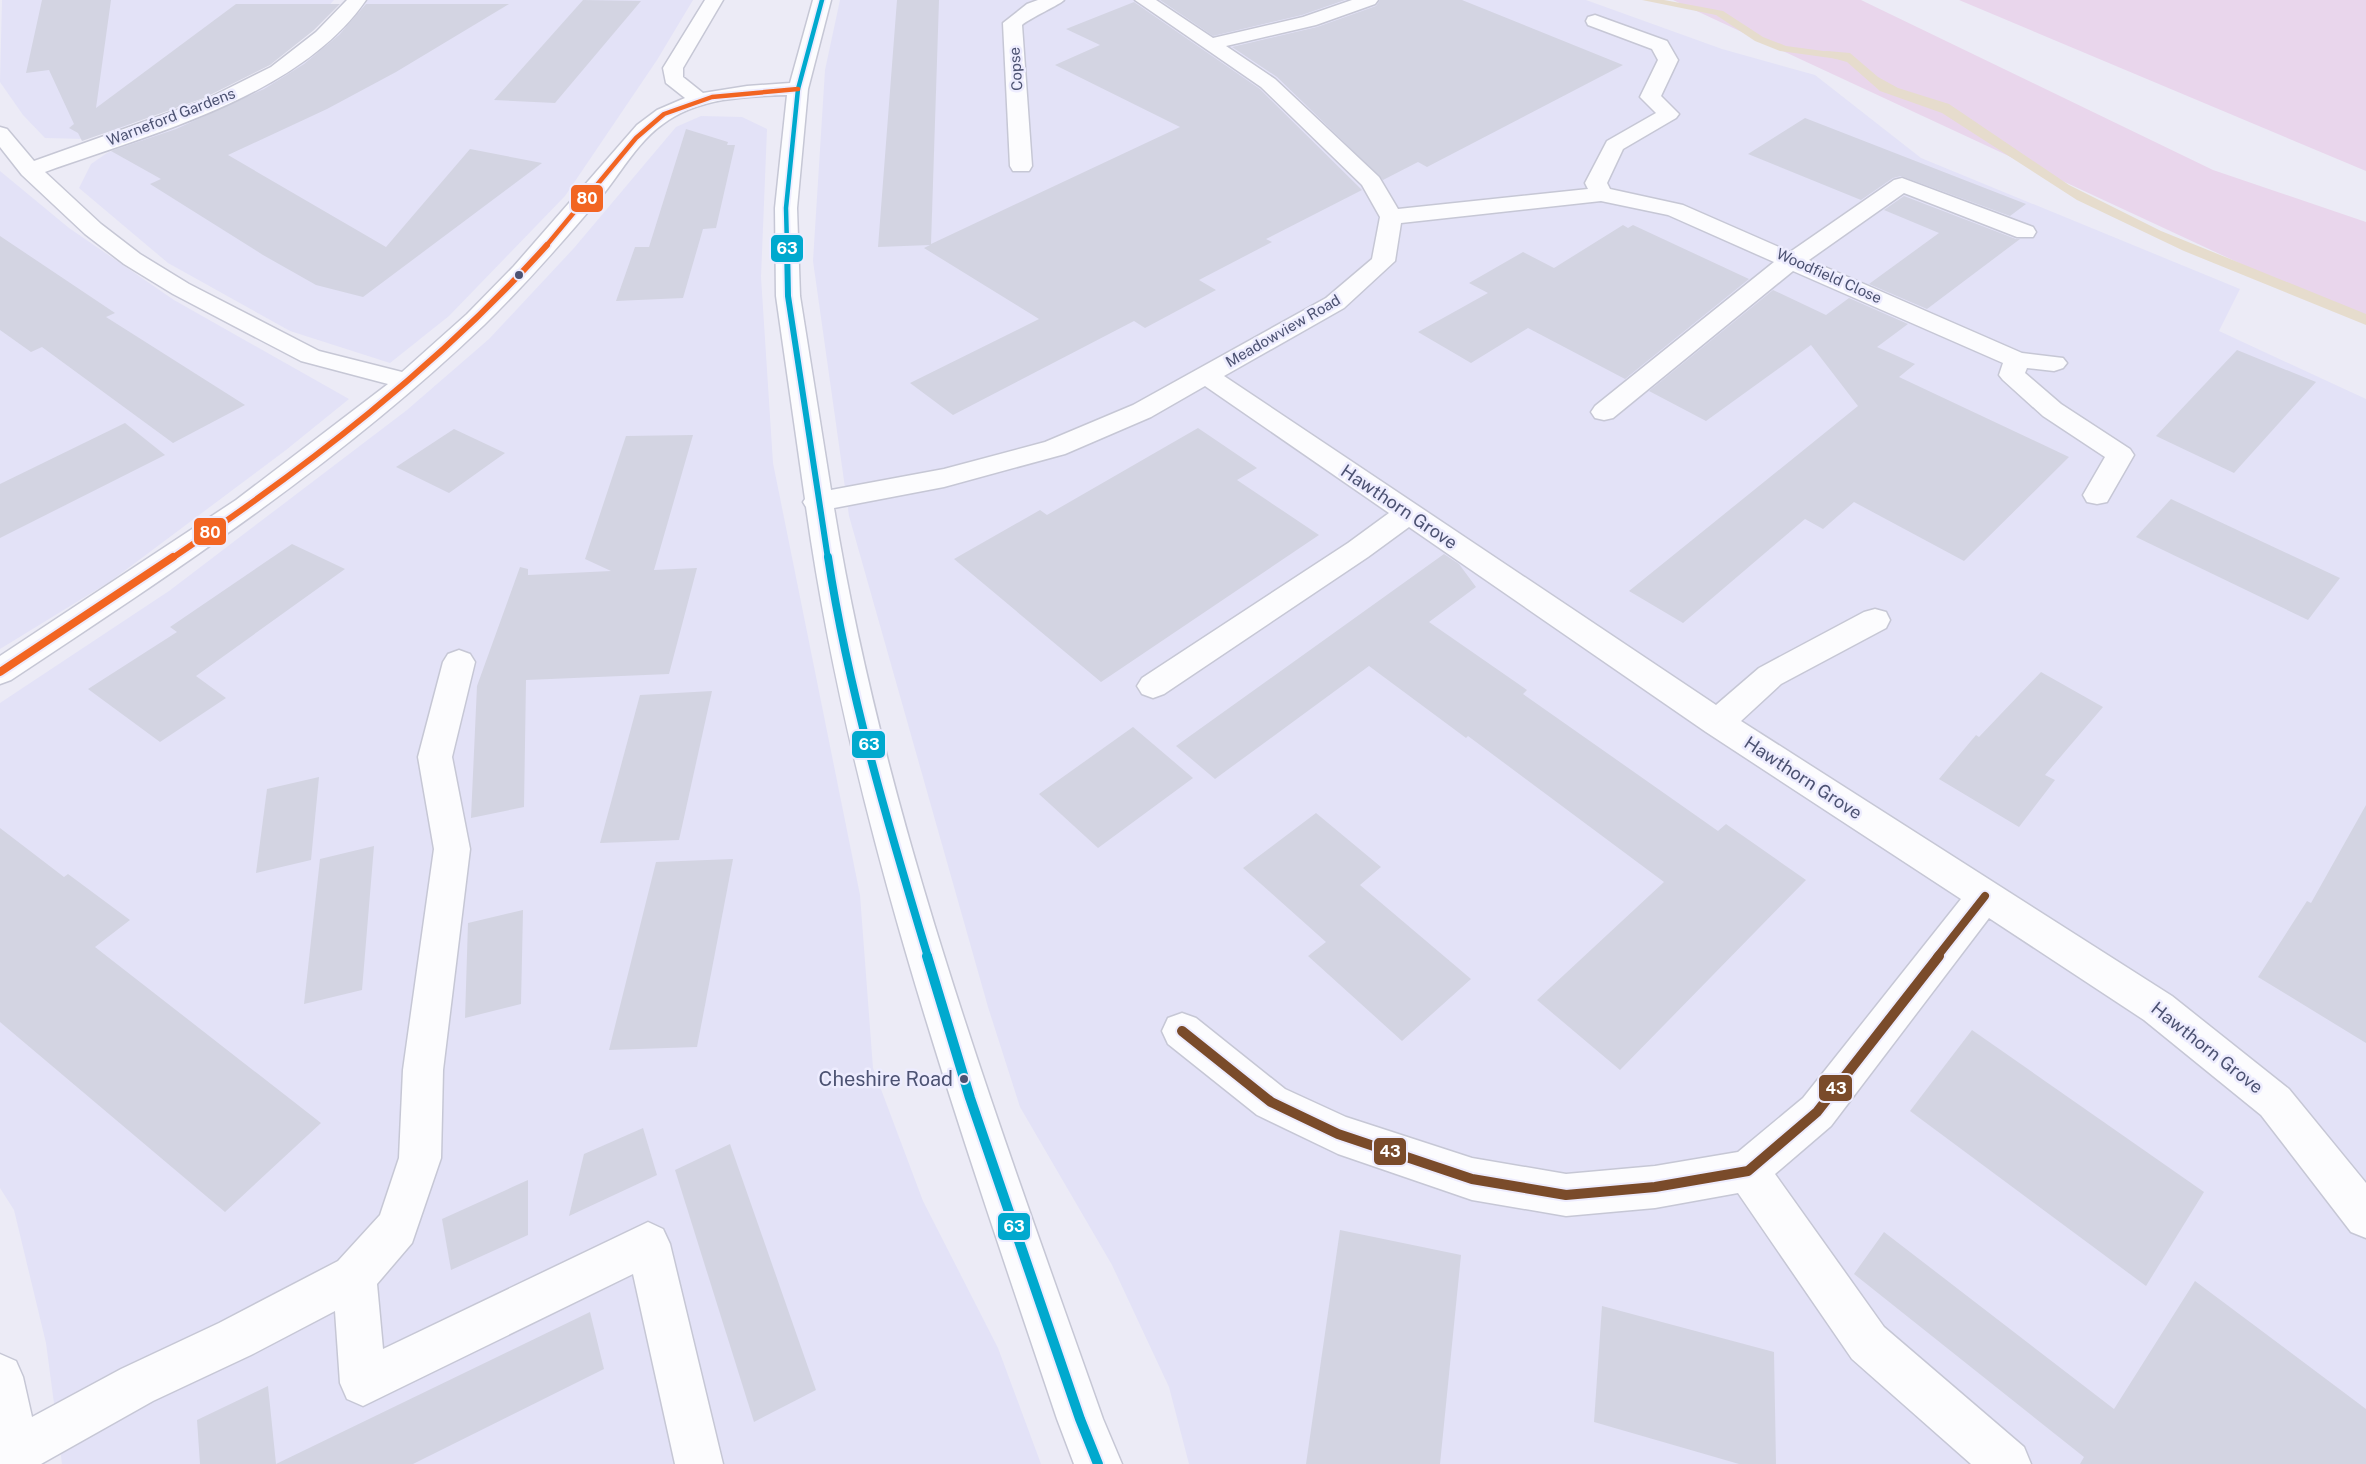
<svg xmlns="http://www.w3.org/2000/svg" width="2366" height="1464" viewBox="0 0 2366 1464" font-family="'Public Sans',sans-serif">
<rect width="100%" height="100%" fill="#ecebf6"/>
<g fill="#e3e2f7">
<path d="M2,0H334L301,37L237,76L124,127L85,139L45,138L23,115L0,82Z"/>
<path d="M364,0H693L657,60L565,196L449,316L390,363L290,331L168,263L79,188L91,164L107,153L257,88Z"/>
<path d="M840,0H1586L1722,49L1815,75L1921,158L2240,289L2219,331L2366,399V1464H1189L1169,1387L1112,1265L1020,1107L988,1007L849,516L813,261L825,70Z"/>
<path d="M701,116L742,117L767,129L761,277L773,463L860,895L873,1068L923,1201L998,1348L1041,1464H62L46,1343L14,1210L0,1188V703L169,591L407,410L489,339L574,248L676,127Z"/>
<path d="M0,171L69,228L174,300L349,399L286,450L111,581L0,649Z"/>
</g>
<g fill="#e9d6ec">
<path d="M1673,0H1861L2213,170L2366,222V322Z"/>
<path d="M1959,0H2366V171Z"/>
</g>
<path fill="#e6dccd" d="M1827,51L1850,53L1878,77L1898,88L1949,104L2069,185L2161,231L2366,314V325L2184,251L2077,200L1942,113L1880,91L1847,62L1814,53Z"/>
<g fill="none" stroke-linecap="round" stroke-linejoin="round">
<path fill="#e6dccd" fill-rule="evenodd" d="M1642,0H1664L1723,11L1763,37L1786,46L1838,53L1843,56L1838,59L1780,51L1755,41L1716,15Z"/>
</g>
<g fill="#d3d4e2">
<path d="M42,0H111L96,108L236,4H340L314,30L270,65L204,98L82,141L78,133L69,128L74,124L49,70L26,73Z"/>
<path d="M583,0L641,1L555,103L494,100Z"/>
<path d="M897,0H939L931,244L1180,127L1055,65L1100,45L1066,29L1134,2L1260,89L1362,190L1266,239L1272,242L1199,280L1216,290L1145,328L1134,321L953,415L910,383L1039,319L924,248L930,245L878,247Z"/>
<path d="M1160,0H1345L1302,15L1213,36Z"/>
<path d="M1380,0H1462L1623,65L1427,167L1418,162L1383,180L1277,77L1232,47L1317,27L1376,6Z"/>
<path d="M366,4H509L396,72L327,109L228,155L386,247L470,149L542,163L363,297L316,285L263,255L150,184L161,179L111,151L176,129L264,89L304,64L339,35Z"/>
<path d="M1805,118L2026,204L2010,216L1901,176L1893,178L1861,200L1748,154Z"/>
<path d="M686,129L728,142L727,145H735L716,228L703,229L683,298L616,301L635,247H649Z"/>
<path d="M1904,196L2016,239H2020L1927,309L1869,284L1939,233L1884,210Z"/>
<path d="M1623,225L1628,228L1633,225L1749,279L1625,379L1528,328L1471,363L1418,332L1488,293L1469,283L1523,252L1554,268Z"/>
<path d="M0,236L115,313L106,317L245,405L173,443L42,347L31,352L0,330Z"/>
<path d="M1773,290L1826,315L1849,298L1908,324L1877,347L1915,364L1899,377L2069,457L1964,561L1854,502L1823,529L1805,519L1683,623L1629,591L1858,406L1811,345L1706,421L1649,391Z"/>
<path d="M2237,350L2316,382L2234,473L2156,436Z"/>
<path d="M125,423L165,455L0,538V484Z"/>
<path d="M1198,428L1257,468L1237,480L1319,535L1101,682L954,559L1040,510L1047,515Z"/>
<path d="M454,429L505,453L449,493L396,467Z"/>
<path d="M693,435L654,570L697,568L669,674L526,680L524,807L471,818L477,686L520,567L528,569V575L611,571L585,559L626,436Z"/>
<path d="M2171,499L2340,578L2308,620L2136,537Z"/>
<path d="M292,544L345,569L196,676L226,698L160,742L88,689L177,632L170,627Z"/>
<path d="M1444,554L1459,564L1476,587L1429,622L1527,690L1523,694L1718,831L1726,824L1806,880L1620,1070L1537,1000L1664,882L1468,736L1466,738L1369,666L1215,779L1176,746Z"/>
<path d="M2041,672L2103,707L2045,775L2055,780L2019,827L1939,779L1976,735L1979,737Z"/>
<path d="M712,691L679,840L600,843L640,695Z"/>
<path d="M1133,727L1193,778L1098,848L1039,794Z"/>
<path d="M319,777L311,860L256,873L267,789Z"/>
<path d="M2366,805V1043L2258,977L2307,901L2311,903Z"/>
<path d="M1316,813L1381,867L1360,885L1471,979L1402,1041L1308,956L1326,942L1243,868Z"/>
<path d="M0,828L64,877L68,874L130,920L95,947L321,1123L225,1212L0,1022Z"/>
<path d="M374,846L362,990L304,1004L320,859Z"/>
<path d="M733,859L697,1047L609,1050L656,862Z"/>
<path d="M523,910L521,1004L465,1018L468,923Z"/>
<path d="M1972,1030L2204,1192L2146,1286L1910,1111Z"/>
<path d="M643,1128L657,1175L569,1216L584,1154Z"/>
<path d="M730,1144L816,1390L754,1422L675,1170Z"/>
<path d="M528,1180V1235L451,1270L442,1219Z"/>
<path d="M1340,1230L1461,1255L1440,1464H1306Z"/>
<path d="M1884,1232L2114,1409L2195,1281L2366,1409V1464H2080L2084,1457L1854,1274Z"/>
<path d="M1602,1306L1774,1352L1776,1464H1739L1594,1422Z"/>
<path d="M590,1312L604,1369L413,1464H200L197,1420L268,1386L276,1464Z"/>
</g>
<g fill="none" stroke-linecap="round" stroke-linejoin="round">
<g stroke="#c6c7d5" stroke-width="3">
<g id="minor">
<path d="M347,0H366C299,97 150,134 45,172L101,224L140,254L189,284L319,351L402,372L467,314L514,266L637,125L657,110L685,98L666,83L663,68L705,0H723L683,68V77L703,93L747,86L790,83L813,0H831L808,89L797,208L800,296L831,490L944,469L1045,442L1133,405L1326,298L1372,259L1380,217L1362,185L1261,87L1135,0H1156L1213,38L1303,17L1352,0H1378L1375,4L1316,25L1226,46L1275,79L1379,177L1398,209L1588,189L1585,183L1607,141L1656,113L1640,97L1658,60L1652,49L1588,25L1586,21L1588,17L1595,15L1667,41L1678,60L1661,96L1679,114L1676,118L1623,149L1607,183L1610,189L1683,205L1790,252L1894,180L1902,178L2033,227L2036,232L2033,237H2017L1904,193L1809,260L2022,353L2063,358L2067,363L2063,368L2054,371L2027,368L2025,373L2061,404L2130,449L2134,455L2107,502L2097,504L2087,502L2083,495L2105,457L2043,416L2003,380L1999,375L2003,363L1793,271L1613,418L1604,420L1595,418L1591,412L1595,406L1774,262L1668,215L1601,201L1401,223L1395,261L1344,308L1224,376L1716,705L1759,668L1864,612L1875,609L1886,612L1890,620L1886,628L1781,684L1741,721L2172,996L2289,1089L2366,1183V1238L2351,1232L2261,1115L2144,1020L1989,918L1831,1126L1775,1174L1884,1327L2024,1447L2031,1464H1971L1852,1359L1738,1193L1655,1208L1566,1216L1472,1200L1338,1154L1257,1115L1168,1044L1162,1031L1168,1018L1182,1013L1196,1018L1285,1089L1346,1117L1472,1158L1566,1174L1655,1166L1738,1152L1803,1098L1961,899L1706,732L1409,527L1368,557L1164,694L1153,698L1142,694L1137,686L1142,678L1348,543L1389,513L1205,386L1151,417L1065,454L944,487L834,508C885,821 998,1121 1103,1419L1122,1464H1074L1057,1419C957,1120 850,820 806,507L803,502L805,499L776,296L775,208L787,95C746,96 698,98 663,124C639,141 623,169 605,192C567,237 527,283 484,325C341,462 176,571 11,680L0,684V656L236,500L388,384L301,361L173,294L124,264L85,234L22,175L0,147V127L7,129L34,161L205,100L271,67L316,32Z"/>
<path d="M1038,0H1064C1061,4 1030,18 1022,25L1032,166L1029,171H1013L1010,166L1003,23L1027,4Z"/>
<path d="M459,650L470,654L475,662L452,757L470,849L443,1070L441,1158L412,1243L377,1284L383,1349L648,1222L663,1229L670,1244L723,1464H675L633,1274L363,1406L347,1399L340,1383L335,1311L251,1355L153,1401L41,1464H0V1354L16,1361L23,1377L32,1417L121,1369L219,1323L338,1261L380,1215L399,1158L403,1070L434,849L418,757L443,662L448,654Z"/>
</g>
</g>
<use href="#minor" fill="#fcfcfe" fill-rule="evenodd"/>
<g stroke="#edecfe" stroke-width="8">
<path id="bus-1-far3" d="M787,246L786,208L798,89L822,0"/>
</g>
<g stroke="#edecfe" stroke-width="10">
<path id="bus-1-far2" d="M787,245L788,296L828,559"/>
</g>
<g stroke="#edecfe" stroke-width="12">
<path id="bus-1-far1" d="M828,557C848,690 889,828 928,957"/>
</g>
<g stroke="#edecfe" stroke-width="14">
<path id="bus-1" d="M927,956L970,1098L1080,1419L1098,1464"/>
</g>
<g stroke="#edecfe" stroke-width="8">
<path id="bus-2-far2" d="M546,246L636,138L664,114L712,97L798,89"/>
</g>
<g stroke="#edecfe" stroke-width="10">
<path id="bus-2-far1" d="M171,559C307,467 437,367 547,245"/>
</g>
<g stroke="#edecfe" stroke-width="12">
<path id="bus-2" d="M0,672L173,557"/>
</g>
<g stroke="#edecfe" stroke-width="12">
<path id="bus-3-far1" d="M1937,957L1985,896"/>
</g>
<g stroke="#edecfe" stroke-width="14">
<path id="bus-3" d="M1182,1031L1271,1102L1338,1134L1472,1179L1566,1195L1655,1187L1748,1171L1817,1112L1939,956"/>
</g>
<use href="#bus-1-far3" stroke="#00a9ce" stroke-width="4.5"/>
<use href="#bus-1-far2" stroke="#00a9ce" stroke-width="6"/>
<use href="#bus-1-far1" stroke="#00a9ce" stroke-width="8"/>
<use href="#bus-1" stroke="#00a9ce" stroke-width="10"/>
<use href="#bus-2-far2" stroke="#f26522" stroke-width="4.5"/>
<use href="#bus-2-far1" stroke="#f26522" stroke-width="6"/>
<use href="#bus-2" stroke="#f26522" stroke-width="8"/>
<use href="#bus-3-far1" stroke="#7a4b2a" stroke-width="8"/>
<use href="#bus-3" stroke="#7a4b2a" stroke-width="10"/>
</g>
<g fill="#4c5272" stroke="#edecfe" stroke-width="2">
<circle cx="519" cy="275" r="5"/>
<circle cx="964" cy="1079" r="5"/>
</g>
<g text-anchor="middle" stroke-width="5" stroke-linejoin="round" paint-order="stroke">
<g font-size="15" fill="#4c5272" stroke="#edecfe">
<text transform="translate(1016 69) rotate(-94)" y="5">Copse</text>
<text transform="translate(171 117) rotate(-21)" y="5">Warneford Gardens</text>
<text transform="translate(1829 276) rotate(24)" y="5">Woodfield Close</text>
<text transform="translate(1283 331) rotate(-30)" y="5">Meadowview Road</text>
</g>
<g font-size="18" fill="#4c5272" stroke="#edecfe">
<text transform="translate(1399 507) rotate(34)" y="6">Hawthorn Grove</text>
<text transform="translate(1803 778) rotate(33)" y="6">Hawthorn Grove</text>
<text transform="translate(2207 1048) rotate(38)" y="6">Hawthorn Grove</text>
</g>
<g font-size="20" fill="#4c5272" stroke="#edecfe" text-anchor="end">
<text x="953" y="1086">Cheshire Road</text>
</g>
</g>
<g stroke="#edecfe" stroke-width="2">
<rect x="570" y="184" width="34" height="29" rx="6" fill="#f26522"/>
<rect x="770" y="234" width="34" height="29" rx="6" fill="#00a9ce"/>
<rect x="193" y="517" width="34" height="29" rx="6" fill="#f26522"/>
<rect x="851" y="730" width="35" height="29" rx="6" fill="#00a9ce"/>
<rect x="1818" y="1074" width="35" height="28" rx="6" fill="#7a4b2a"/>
<rect x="1373" y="1137" width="34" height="29" rx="6" fill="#7a4b2a"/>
<rect x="997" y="1212" width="34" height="29" rx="6" fill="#00a9ce"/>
</g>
<g font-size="16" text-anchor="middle" font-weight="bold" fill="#fff">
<text x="587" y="204">80</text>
<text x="787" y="254">63</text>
<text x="210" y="538">80</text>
<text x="869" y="750">63</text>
<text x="1836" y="1094">43</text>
<text x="1390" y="1157">43</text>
<text x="1014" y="1232">63</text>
</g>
</svg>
